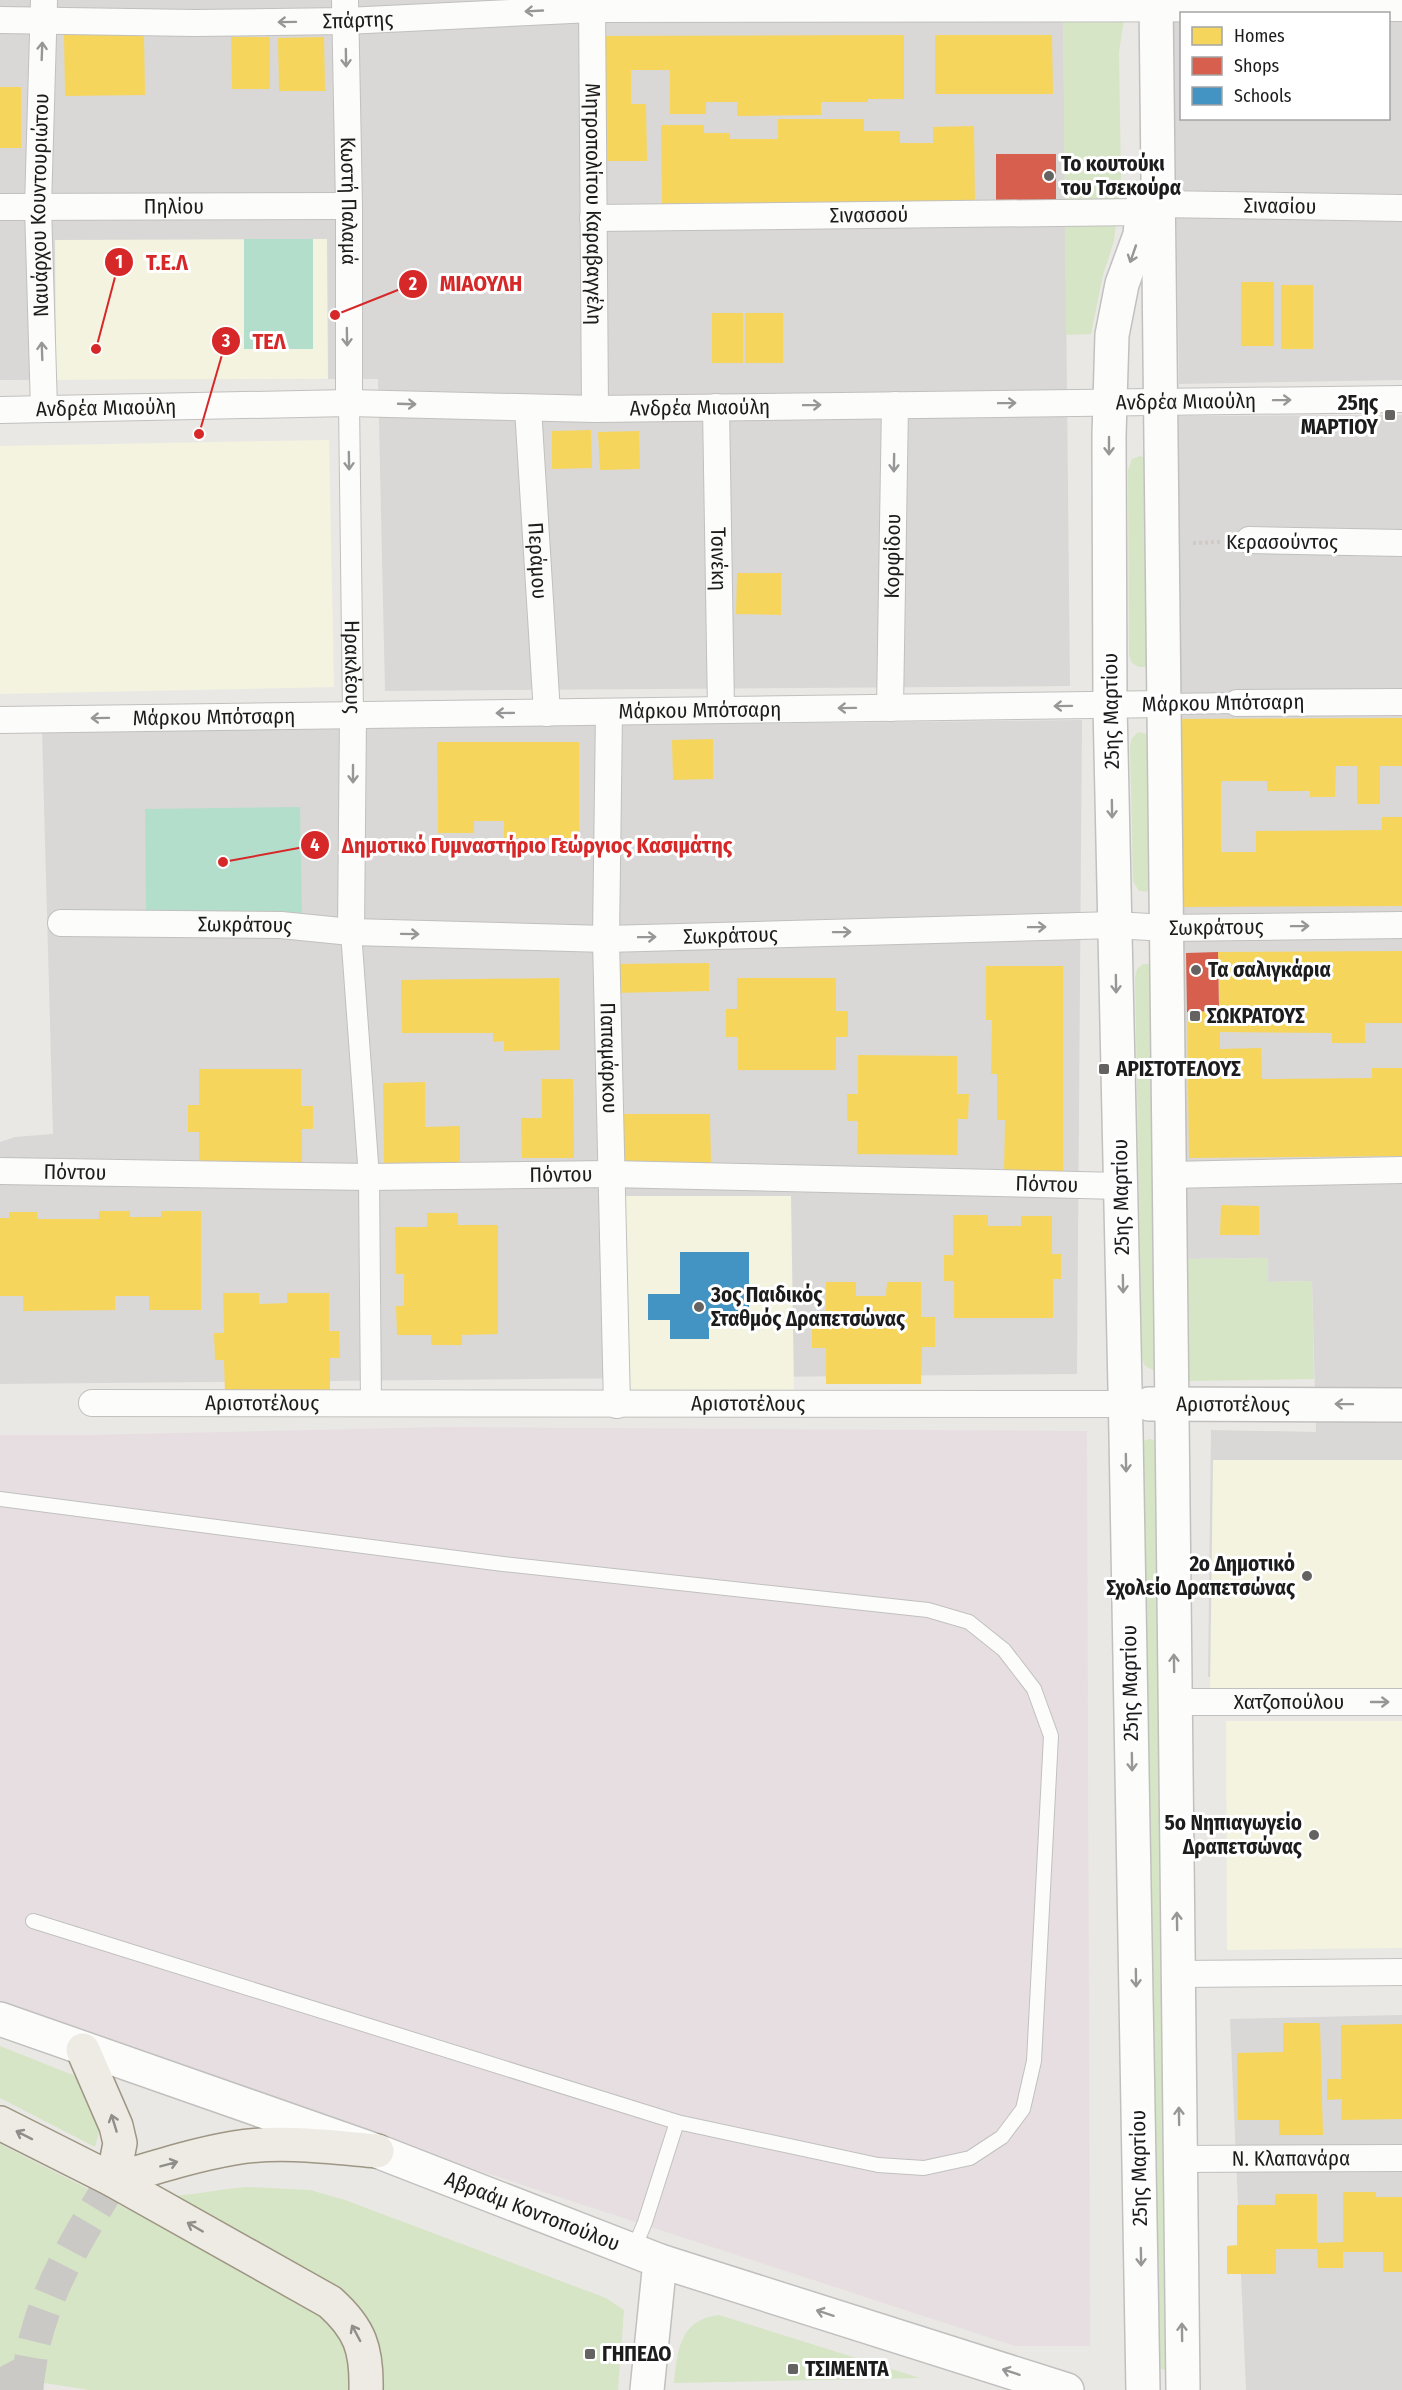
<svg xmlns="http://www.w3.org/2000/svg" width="1402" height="2390" viewBox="0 0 1402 2390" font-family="'Fira Sans Condensed',sans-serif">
<rect width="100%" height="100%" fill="#eae8e4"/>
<g fill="#d9d8d6" fill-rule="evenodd">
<path d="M0,0H1063L1070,686L385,691L378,379L0,380Z"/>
<path d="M1173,0H1402V380L1179,384ZM1182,14H1388V118H1182Z"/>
<path d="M1402,415V1677H1208L1211,1430L1316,1432L1312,1281L1268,1282L1267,1258L1186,1259L1177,416Z"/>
<path d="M1082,720L1077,1374L0,1384V1142L15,1137L53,1134L42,731Z"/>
<path d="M1402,2015V2390H1246L1230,2019Z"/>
</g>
<path fill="#e7dee2" d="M445,1427L1087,1431L1090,2346H1015L428,2154L0,2005V1435H90Z"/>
<g fill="#f3f3e0">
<path d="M327,239L328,379L56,380L55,240Z"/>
<path d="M329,440L334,687L0,694V446Z"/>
<path d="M625,1196H791L794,1390H626Z"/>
<path d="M1213,1460H1402V1693H1210Z"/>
<path d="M1226,1721H1402V1948L1227,1950Z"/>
</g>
<g fill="#d6e5c5">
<path d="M1063,0H1127L1119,52L1121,179L1114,241L1103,275L1091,334L1066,335Z"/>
<path d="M1140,456L1148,459L1147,667H1139L1132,663L1129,655L1128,470L1132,459Z"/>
<path d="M1138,732L1151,735V892L1139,891L1133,881L1130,746L1132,738Z"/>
<path d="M1143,964H1152L1155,1371L1145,1366L1142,1358L1135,977L1137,969Z"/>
<path d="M1268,1258V1282L1312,1281L1314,1379L1188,1381L1186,1259Z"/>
<path d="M1150,1439L1158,1441L1170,2370L1158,2369L1142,1441Z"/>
<path d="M0,2046L78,2077L99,2115V2132L95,2147L0,2098Z"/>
<path d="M0,2144L296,2295L344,2331L353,2380L349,2390H89L0,2376Z"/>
<path d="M247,2187L310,2190L345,2200L606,2298L624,2310L618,2390H380L374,2348L163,2196C192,2196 218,2189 247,2187Z"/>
<path d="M719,2315L920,2378L674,2383C676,2362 678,2330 701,2320C706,2317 713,2316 719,2315Z"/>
</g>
<g fill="#b4decc">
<rect x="244" y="239" width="69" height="110"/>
<path d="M300,807L302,916L146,918L145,809Z"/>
</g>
<path fill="#dad9d8" d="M595,161H661L662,208L596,209Z"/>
<g fill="#f6d55c">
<path d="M144,33L145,95L65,96L64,34Z"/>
<path d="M904,35V99H868V102H821V115L737,116V102H706V114H670V70H631V104H646L647,161H595V36Z"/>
<path d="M935,35H1052L1053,94H935Z"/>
<path d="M231,37H270V89H232Z"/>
<path d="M324,37L325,91H279L278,38Z"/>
<rect x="0" y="87" width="21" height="61"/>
<path d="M778,119H864V131H900V143H933V127L974,126L975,206L662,208L661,125H704V133H730V139H778Z"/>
<rect x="1241" y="282" width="33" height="64"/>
<rect x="1281" y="285" width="32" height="64"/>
<rect x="712" y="313" width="31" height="50"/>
<rect x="745" y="313" width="38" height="50"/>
<path d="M591,430L592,468L552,469V431Z"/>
<path d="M639,431L640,469L600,470L598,432Z"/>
<path d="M737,573H781V615L736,614Z"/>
<path d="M1402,718V766H1380V804H1357V766H1336L1335,797H1310V791H1267V781H1221V852H1256V831L1382,830V817H1402V906L1180,907L1179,719Z"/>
<path d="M713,739V779L673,780L672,740Z"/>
<path d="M437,742H579V838H504V821H474V833H438Z"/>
<path d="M1402,951V1023H1365V1043H1332V1033L1220,1032V1049L1261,1048L1262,1079L1372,1078V1068H1402V1156L1189,1158L1187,1012L1219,1011L1218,952Z"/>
<path d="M709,963V991L613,993V964Z"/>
<path d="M986,966H1063V1171H1004L1005,1120H997V1074H991L992,1020H986Z"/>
<path d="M559,978L560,1050L504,1051V1041L493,1042V1033H402L401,980Z"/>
<path d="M737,978H836V1011H848V1037H836V1070H738V1037H726V1009H737Z"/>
<path d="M858,1055L957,1056V1094H969L968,1119H958L957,1155L857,1154L858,1121H847V1094H858Z"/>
<path d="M199,1069H301V1106H313V1129H302V1172H199V1132H188V1105H199Z"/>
<path d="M542,1079H573L574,1158H522L521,1118H542Z"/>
<path d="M425,1082V1127L460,1126V1162L384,1163L383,1083Z"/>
<path d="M617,1114H710L711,1164L617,1165Z"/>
<path d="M1221,1205L1259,1206V1235H1220Z"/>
<path d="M99,1211H130V1217H161V1211H201V1310H149V1296H115V1310L23,1311V1296H0V1218H9V1212H37V1219H99Z"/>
<path d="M427,1213H458V1225H498V1334L462,1335V1345H431V1335H397L396,1306H404V1274H396L395,1227H427Z"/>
<path d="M953,1215H988V1226H1021V1216H1052V1254H1061V1279H1053V1318H954V1281H944V1255H953Z"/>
<path d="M826,1282H856V1296H886L887,1282H921V1317H935V1347H922L921,1384H826V1348H812V1319H826Z"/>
<path d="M223,1293H259V1304L287,1303V1293H329V1331H339L340,1358H330V1395L225,1396L224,1360H215L214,1333H224Z"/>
<path d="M1283,2023H1320L1323,2135H1279V2120H1238L1237,2053L1283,2052Z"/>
<path d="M1402,2024V2119L1341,2120L1342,2099L1327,2100V2079H1341V2025Z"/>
<path d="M1343,2192H1376V2197H1402V2272H1383V2252H1343V2268H1318L1317,2249H1276V2274H1227V2246L1237,2245V2205H1275V2194H1317V2243L1343,2242Z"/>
</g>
<g fill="#d6604d">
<rect x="996" y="154" width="60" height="50"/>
<path d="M1218,952L1219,1011L1187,1012L1186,953Z"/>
</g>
<path fill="#4393c3" d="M680,1252H749V1326H709V1339H670V1320H648V1294H680Z"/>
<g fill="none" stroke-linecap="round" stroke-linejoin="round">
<g stroke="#cbc9c6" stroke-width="33" stroke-dasharray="33 16" stroke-linecap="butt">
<path d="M0,2367L12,2390"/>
<path d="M27,2390C27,2379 30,2369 31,2358C43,2292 79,2236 113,2180"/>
</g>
<g stroke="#c1c0bf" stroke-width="16">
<g id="service">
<path d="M0,1499L503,1564L928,1610L969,1622L1004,1650L1034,1689L1051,1736L1034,2061L1023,2109L1002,2137L970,2158L924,2168L878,2165L677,2122"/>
<path d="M33,1921L677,2122L645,2222L633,2251"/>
</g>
</g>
<g stroke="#c1c0bf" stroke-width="22">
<g id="pedestrian">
<path id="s1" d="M349,403L353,715"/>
<path d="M1164,704L1237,703"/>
<path d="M351,932L369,1177L371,1404"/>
</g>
</g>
<g stroke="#c1c0bf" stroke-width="28">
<g id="minor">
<path id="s2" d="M345,0L349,206V403"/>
<path id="s3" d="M592,0L595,409"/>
<path id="s4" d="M0,20L195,23L346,21L592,9L1402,8"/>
<path id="s5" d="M1158,204L1402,208"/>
<path id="s6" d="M0,207L349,206"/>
<path id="s7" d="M593,218L1143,212"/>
<path id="s8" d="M716,407L721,710"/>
<path id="s9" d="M528,408L547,713"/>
<path id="s10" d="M44,409L38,207L44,0"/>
<path id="s11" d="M0,410L349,403L595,409L1402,399"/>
<path d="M1249,540L1402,543"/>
<path d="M1237,703L1402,702"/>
<path id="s12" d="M890,708L895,405"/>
<path id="s13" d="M609,712L606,939L617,1405"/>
<path id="s14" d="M0,720L1164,704"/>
<path id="s15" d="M61,923L281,925L351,932L606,939L1115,925L1166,928L1402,925"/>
<path d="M351,932L353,715"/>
<path id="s16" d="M0,1171L369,1177L610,1174L1121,1186"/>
<path d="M1169,1175L1402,1170"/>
<path id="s17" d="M92,1403L1125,1404"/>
<path id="s18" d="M1175,1702H1402"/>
<path d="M1178,1974L1402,1972"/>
<path id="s19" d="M1180,2159L1402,2158"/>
</g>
</g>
<g stroke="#c1c0bf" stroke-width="36">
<g id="tertiary">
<path d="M1156,0L1183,2390"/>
<path id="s20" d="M1149,1404L1402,1405"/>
<path id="s21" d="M0,2019L377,2151L660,2261L1067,2390"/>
<path d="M647,2390L660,2261"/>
<path d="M1143,2390L1126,1434L1110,705L1109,435L1112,335L1122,284L1140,235L1143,201"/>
</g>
</g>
<g stroke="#9e9684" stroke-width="36">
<g id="primary">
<path d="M83,2050L116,2126L120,2143L113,2180C153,2168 193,2155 234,2148C280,2140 331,2147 377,2151"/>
<path d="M0,2123L113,2180L330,2302C360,2329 367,2349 366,2390"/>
</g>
</g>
<path stroke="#d3c8c6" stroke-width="4" stroke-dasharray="3 3" stroke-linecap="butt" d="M1193,543L1221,542"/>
<use href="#service" stroke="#fcfcfb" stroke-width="14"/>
<use href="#pedestrian" stroke="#fcfcfb" stroke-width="20"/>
<use href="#minor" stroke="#fcfcfb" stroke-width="26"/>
<use href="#tertiary" stroke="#fcfcfb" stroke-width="33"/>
<use href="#primary" stroke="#eeebe4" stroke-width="33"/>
</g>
<defs><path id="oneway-shaft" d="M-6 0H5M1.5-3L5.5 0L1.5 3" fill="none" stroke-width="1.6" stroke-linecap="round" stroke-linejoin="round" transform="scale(1.5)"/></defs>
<g stroke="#979797">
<use href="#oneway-shaft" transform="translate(534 11) rotate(177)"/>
<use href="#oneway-shaft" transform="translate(287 22) rotate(179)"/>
<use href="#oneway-shaft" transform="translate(42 51) rotate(-88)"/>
<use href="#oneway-shaft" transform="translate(346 58) rotate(89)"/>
<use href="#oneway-shaft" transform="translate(1133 254) rotate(109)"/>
<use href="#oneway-shaft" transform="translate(347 337) rotate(89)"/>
<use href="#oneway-shaft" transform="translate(42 351) rotate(-92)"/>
<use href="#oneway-shaft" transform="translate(1282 400) rotate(-1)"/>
<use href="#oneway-shaft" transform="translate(1007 403) rotate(-1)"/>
<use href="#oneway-shaft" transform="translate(407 404) rotate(2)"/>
<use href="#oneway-shaft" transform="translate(812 405) rotate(-1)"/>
<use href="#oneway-shaft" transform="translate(1109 446) rotate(90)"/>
<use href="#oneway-shaft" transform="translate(349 461) rotate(89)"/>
<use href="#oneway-shaft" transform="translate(894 463) rotate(91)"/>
<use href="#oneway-shaft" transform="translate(1063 706) rotate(179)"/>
<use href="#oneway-shaft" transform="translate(847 708) rotate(179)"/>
<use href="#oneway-shaft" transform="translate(505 713) rotate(179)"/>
<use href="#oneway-shaft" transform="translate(100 718) rotate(179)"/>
<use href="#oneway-shaft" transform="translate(353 774) rotate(90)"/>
<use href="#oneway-shaft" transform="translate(1112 809) rotate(89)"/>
<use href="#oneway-shaft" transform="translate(1300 926) rotate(-1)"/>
<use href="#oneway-shaft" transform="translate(1037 927) rotate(-1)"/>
<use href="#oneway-shaft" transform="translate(842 932) rotate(-1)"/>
<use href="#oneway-shaft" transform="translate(410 934) rotate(1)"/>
<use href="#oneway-shaft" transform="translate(647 937) rotate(-1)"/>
<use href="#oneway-shaft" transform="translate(1116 984) rotate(89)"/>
<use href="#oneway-shaft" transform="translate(1123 1284) rotate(89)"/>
<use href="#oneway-shaft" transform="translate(1344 1404) rotate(-179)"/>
<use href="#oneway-shaft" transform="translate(1126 1463) rotate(89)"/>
<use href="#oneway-shaft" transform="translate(1174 1663) rotate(-91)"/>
<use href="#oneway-shaft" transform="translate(1380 1702)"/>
<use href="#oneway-shaft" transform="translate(1132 1762) rotate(89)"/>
<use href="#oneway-shaft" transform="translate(1177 1921) rotate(-91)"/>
<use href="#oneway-shaft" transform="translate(1136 1978) rotate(89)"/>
<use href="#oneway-shaft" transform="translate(1179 2116) rotate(-91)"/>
<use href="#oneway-shaft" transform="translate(1141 2257) rotate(89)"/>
<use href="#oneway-shaft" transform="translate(825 2313) rotate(-162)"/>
<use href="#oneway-shaft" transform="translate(1182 2332) rotate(-91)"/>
<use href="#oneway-shaft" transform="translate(1011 2372) rotate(-162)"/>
</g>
<g stroke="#908e8a">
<use href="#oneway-shaft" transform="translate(114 2123) rotate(-107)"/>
<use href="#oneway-shaft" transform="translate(24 2135) rotate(-153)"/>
<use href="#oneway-shaft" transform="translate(169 2164) rotate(-15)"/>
<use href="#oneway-shaft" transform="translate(195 2227) rotate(-150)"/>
<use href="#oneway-shaft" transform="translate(356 2333) rotate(-118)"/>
</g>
<g fill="#646362" stroke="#fff" stroke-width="2">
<circle cx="1049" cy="176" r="6"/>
<rect x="1384" y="409" width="12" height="12" rx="3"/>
<circle cx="1196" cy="970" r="6"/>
<rect x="1189" y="1010" width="12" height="12" rx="3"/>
<rect x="1098" y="1063" width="12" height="12" rx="3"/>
<circle cx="699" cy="1307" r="6"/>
<circle cx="1307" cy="1576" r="6"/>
<circle cx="1314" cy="1835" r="6"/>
<rect x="584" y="2348" width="12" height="12" rx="3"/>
<rect x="787" y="2363" width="12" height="12" rx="3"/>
</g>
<g text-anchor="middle" stroke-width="6" stroke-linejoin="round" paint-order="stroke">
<g font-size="21" fill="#1c1c1c" stroke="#fff">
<text dy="7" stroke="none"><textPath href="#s4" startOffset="358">Σπάρτης</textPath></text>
<text dy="7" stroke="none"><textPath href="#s2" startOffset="201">Κωστή Παλαμά</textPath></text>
<text dy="7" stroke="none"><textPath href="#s3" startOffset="204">Μητροπολίτου Καραβαγγέλη</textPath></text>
<text dy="7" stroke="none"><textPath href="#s10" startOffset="204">Ναυάρχου Κουντουριώτου</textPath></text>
<text dy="7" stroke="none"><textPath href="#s6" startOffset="174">Πηλίου</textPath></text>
<text dy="7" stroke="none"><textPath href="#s5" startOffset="122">Σινασίου</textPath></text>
<text dy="7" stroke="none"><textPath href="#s7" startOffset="276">Σινασσού</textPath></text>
<text dy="7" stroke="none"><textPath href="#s11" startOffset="1186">Ανδρέα Μιαούλη</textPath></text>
<text dy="7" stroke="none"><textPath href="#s11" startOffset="700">Ανδρέα Μιαούλη</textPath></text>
<text dy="7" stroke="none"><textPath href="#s11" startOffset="106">Ανδρέα Μιαούλη</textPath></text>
<text x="1282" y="549">Κερασούντος</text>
<text dy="7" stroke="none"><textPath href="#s12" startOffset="152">Κορφίδου</textPath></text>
<text dy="7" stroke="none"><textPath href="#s8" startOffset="152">Τσινέκη</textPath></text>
<text dy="7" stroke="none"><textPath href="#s9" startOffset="153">Περάμου</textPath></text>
<text dy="7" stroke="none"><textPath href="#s1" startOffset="264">Ηρακλέους</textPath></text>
<text transform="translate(1223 703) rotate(-1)" y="7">Μάρκου Μπότσαρη</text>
<text dy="7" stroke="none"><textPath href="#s14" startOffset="700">Μάρκου Μπότσαρη</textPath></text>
<text transform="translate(1111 711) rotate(-91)" y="7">25ης Μαρτίου</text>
<text dy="7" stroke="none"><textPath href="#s14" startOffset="214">Μάρκου Μπότσαρη</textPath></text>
<text dy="7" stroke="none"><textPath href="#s15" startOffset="184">Σωκράτους</textPath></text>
<text dy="7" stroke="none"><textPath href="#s15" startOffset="1156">Σωκράτους</textPath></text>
<text dy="7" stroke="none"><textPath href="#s15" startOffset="670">Σωκράτους</textPath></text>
<text dy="7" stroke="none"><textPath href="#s13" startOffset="346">Παπαμάρκου</textPath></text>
<text dy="7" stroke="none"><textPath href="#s16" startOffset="75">Πόντου</textPath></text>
<text dy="7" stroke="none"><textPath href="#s16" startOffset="561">Πόντου</textPath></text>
<text dy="7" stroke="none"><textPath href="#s16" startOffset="1047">Πόντου</textPath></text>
<text transform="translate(1121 1197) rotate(-91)" y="7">25ης Μαρτίου</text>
<text dy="7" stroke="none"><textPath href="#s17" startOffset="170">Αριστοτέλους</textPath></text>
<text dy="7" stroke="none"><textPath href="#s17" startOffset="656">Αριστοτέλους</textPath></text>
<text dy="7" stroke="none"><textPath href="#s20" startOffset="84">Αριστοτέλους</textPath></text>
<text transform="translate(1130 1683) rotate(-91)" y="7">25ης Μαρτίου</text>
<text dy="7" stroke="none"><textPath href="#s18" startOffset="114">Χατζοπούλου</textPath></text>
<text dy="7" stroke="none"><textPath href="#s19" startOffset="111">Ν. Κλαπανάρα</textPath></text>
<text transform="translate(1139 2168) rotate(-91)" y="7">25ης Μαρτίου</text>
<text dy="7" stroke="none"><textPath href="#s21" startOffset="566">Αβραάμ Κοντοπούλου</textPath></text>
</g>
<g font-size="21" font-weight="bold" fill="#1c1c1c" stroke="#fff" text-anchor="start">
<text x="1061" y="171">Το κουτούκι<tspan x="1061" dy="24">του Τσεκούρα</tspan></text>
<text x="1378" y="410" text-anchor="end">25ης<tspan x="1378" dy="24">ΜΑΡΤΙΟΥ</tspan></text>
<text x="1208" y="977">Τα σαλιγκάρια</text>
<text x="1207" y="1023">ΣΩΚΡΑΤΟΥΣ</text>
<text x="1116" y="1076">ΑΡΙΣΤΟΤΕΛΟΥΣ</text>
<text x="711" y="1302">3ος Παιδικός<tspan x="711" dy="24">Σταθμός Δραπετσώνας</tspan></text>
<text x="1295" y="1571" text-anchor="end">2ο Δημοτικό<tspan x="1295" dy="24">Σχολείο Δραπετσώνας</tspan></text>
<text x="1302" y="1830" text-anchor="end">5ο Νηπιαγωγείο<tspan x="1302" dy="24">Δραπετσώνας</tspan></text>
<text x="602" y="2361">ΓΗΠΕΔΟ</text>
<text x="805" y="2376">ΤΣΙΜΕΝΤΑ</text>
</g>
</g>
<path fill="none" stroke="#d62828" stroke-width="2" d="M96 349L119 262M335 315L413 284M199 434L226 341M223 862L315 845"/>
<g fill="#d62828" stroke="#fff" stroke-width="2">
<circle cx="96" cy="349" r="6"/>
<circle cx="335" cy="315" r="6"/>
<circle cx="199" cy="434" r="6"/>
<circle cx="223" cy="862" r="6"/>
<circle cx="119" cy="262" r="15"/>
<circle cx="413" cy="284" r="15"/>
<circle cx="226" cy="341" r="15"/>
<circle cx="315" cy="845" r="15"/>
</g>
<g font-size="18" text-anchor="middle" font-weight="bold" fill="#fff">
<text x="119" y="268">1</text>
<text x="413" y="290">2</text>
<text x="226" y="347">3</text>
<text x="315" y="851">4</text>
</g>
<g font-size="22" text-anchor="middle" font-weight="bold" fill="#d62828" stroke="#fff" stroke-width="6" stroke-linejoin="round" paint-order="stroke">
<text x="167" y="270">Τ.Ε.Λ</text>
<text x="481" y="291">ΜΙΑΟΥΛΗ</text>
<text x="269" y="349">ΤΕΛ</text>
<text x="537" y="853">Δημοτικό Γυμναστήριο Γεώργιος Κασιμάτης</text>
</g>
<rect x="1180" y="12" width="210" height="108" fill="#ffffff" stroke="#a4a4a4" stroke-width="1.5"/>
<rect x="1192" y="27" width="30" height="18" fill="#f6d55c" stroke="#a4a4a4" stroke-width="1.5"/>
<text x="1234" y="42" font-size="18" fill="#1c1c1c">Homes</text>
<rect x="1192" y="57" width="30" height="18" fill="#d6604d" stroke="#a4a4a4" stroke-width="1.5"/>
<text x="1234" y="72" font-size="18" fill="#1c1c1c">Shops</text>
<rect x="1192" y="87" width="30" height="18" fill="#4393c3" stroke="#a4a4a4" stroke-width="1.5"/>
<text x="1234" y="102" font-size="18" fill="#1c1c1c">Schools</text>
</svg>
